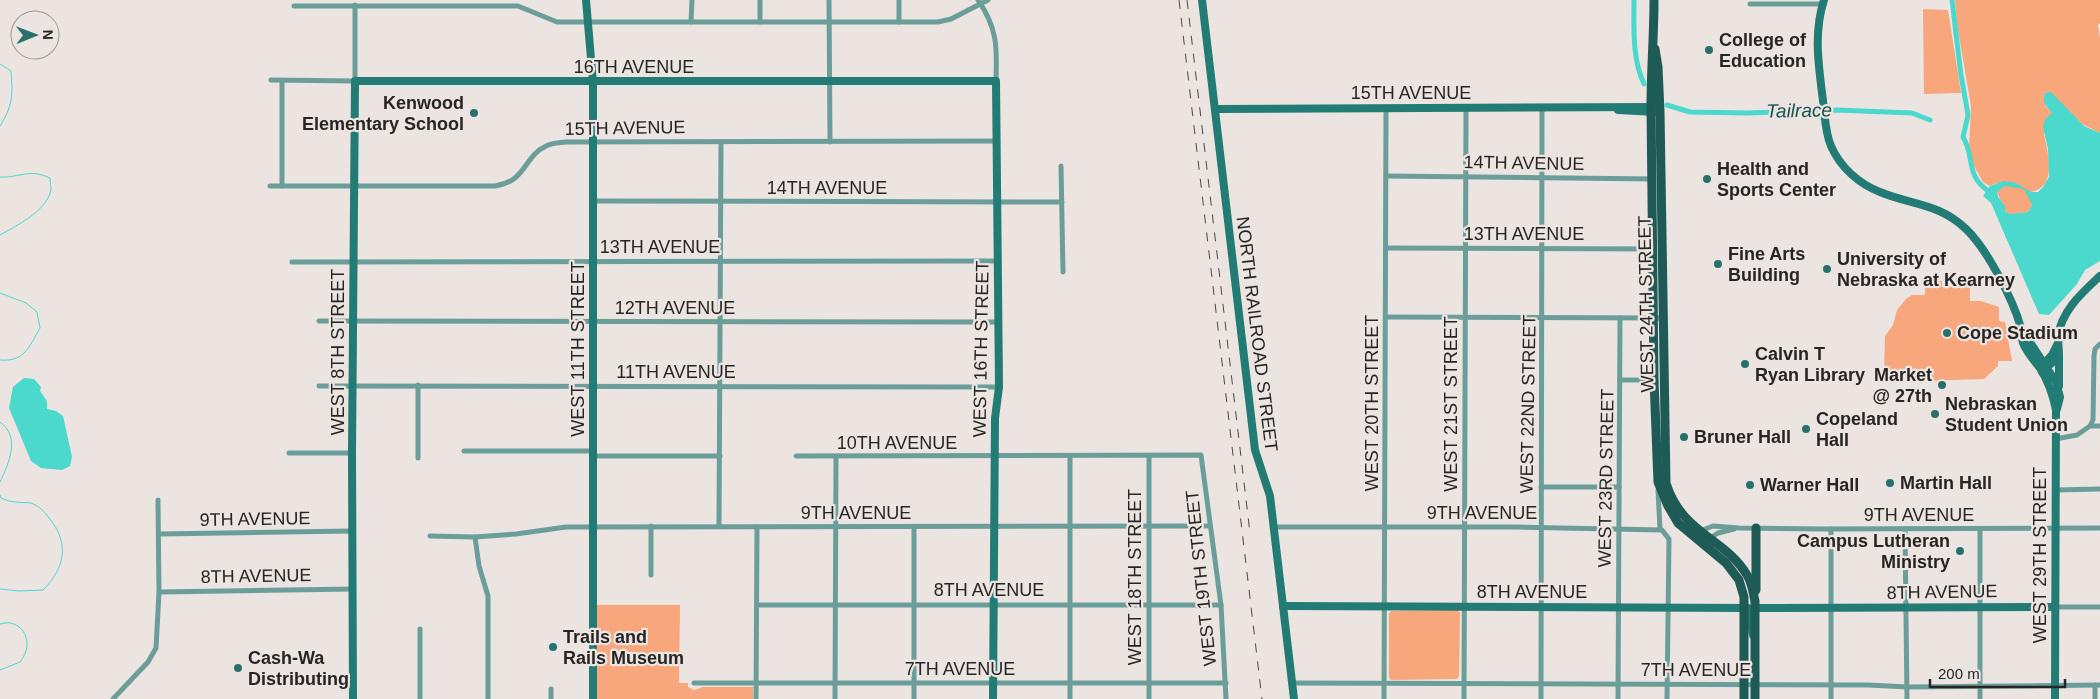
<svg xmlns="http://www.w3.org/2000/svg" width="2100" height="699" viewBox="0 0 2100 699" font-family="Helvetica,sans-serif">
<rect width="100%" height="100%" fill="#ebe4e1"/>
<g fill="#f8a77c">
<path d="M1955,0H2100V23L2098,25L2100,38V133L2044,105L2053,113L2045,119C2045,125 2043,133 2045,139C2049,157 2056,189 2030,192V197L2032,205L2028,212L2010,214L2005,211L1997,192L2000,188L1997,183L1990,186L1983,182L1974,166L1969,149L1971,106L1957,24Z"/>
<path d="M1923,9L1948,10L1961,93L1924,94Z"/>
<path d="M1929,281H1942V287H1961L1962,283H1967V288H1970V301H1981L1999,307V321L2005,322L2012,361H1998V366L1984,379L1919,381V377H1905V373L1894,372L1884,378L1885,336L1893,325L1897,310L1906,299L1912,295H1925V288H1929Z"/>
<path d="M597,605H680L679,683H688V687L694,690L703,687H753V699H597Z"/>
<path d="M1458,610L1460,613L1459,676L1457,679L1391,680L1389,677V614L1391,611Z"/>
</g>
<g fill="#4bd8cd" fill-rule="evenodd">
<path d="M2051,92L2084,126L2100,133V261L2085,270L2077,284L2049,315L2039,314L1991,203L1983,196L1990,186L2004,181L2016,183L2031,192H2038L2043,187L2049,177L2048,149L2043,127L2045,119L2052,113C2046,105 2042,103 2045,93ZM2005,186L2024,189L2032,205L2028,212L2010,214L2005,211V206L1998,197L1997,192Z"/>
<path d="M24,378L34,379L41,387L40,391L47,401V409L56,411L63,416L72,457L70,466L62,470L41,468L31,461L9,408L13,387Z"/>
</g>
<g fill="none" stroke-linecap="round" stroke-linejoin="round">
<g stroke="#4bd8cd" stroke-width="1">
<path d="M0,64L11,71C13,95 13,105 0,126"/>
<path d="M0,177C21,178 28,168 50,178C50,182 51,187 51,190C46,212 17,225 0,235"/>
<path d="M0,293L26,303L37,312L40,328C29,347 25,362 0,360"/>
<path d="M0,422C21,437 9,463 0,482"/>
<path d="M0,495L1,498C6,500 11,502 16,502C21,503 27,502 31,503C39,506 45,512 49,518C70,543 65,568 43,590L19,591L0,589"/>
<path d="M0,624C17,618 31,634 26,651C25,655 22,659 20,662L0,670"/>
</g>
<g stroke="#4bd8cd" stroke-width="5">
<path d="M1634,0C1634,29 1632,58 1644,84"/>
<path d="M1952,0L1961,75L1968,115L1963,137C1975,156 1965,174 1987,190"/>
<path d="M1667,105L1690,112L1746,113L1837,110L1912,113L1930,120"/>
</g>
<g stroke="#6c9e99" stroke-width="5">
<path d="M829,0L830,142"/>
<path d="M899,0V22"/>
<path d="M978,0C998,29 997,48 996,81"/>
<path d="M1750,4H1823"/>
<path d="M294,6H518L557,22H938L951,19L988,0"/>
<path d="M691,22L692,0"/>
<path d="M760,22V0"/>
<path d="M271,80L355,81V5"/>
<path d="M282,81V186"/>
<path d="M1061,166L1063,272"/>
<path d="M1386,176L1653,179"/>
<path d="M270,186H495C527,181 523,157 546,146C552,143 559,143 566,142L997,141"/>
<path d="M593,201L1062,202"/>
<path d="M1386,248L1653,249"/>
<path d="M292,262L998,261"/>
<path d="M1386,317L1663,318"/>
<path d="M319,321L998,322"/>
<path d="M1620,380H1654"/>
<path d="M319,386L999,387"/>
<path d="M2090,426L2093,420L2094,356L2095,349L2100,344"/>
<path d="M2055,439L2077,435L2090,426H2100"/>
<path d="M464,451H593"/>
<path d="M289,453H352"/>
<path d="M593,456H720"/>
<path d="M796,456L1201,455L1221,605L1226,699"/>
<path d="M418,458V385"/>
<path d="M1541,487H1619"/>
<path d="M1658,490L1660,529"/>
<path d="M2055,490L2100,489"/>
<path d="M651,526V575"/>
<path d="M719,526L721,142"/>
<path d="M1274,527H1517L1662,530L1669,539L1667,699"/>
<path d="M1831,529V699"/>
<path d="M1905,529L1907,699"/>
<path d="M1700,531L1713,526L1739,528L1822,529L2100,528"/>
<path d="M159,534L352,531"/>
<path d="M430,536L475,537L516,534L566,527L1210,526"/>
<path d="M475,537L479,566L488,596V699"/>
<path d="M1710,538L1718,533L1734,529"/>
<path d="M159,592L353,589"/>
<path d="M757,605H1221"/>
<path d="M2055,607H2100"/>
<path d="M694,683H1226"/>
<path d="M1293,683L1868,685L1908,687L2100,685"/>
<path d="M113,699L148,662L156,648L159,592L158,500"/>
<path d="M420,699V629"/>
<path d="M551,699V689"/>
<path d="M756,699L757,527"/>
<path d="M835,699L836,457"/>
<path d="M914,699V527"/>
<path d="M1070,699V456"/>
<path d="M1149,699V456"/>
<path d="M1384,699L1386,108"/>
<path d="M1464,699L1466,108"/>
<path d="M1541,699L1542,108"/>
<path d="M1618,699L1620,318"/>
<path d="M1980,699V529"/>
<path d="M2095,699V685"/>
</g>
<g stroke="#227b74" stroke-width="8">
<path d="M586,0L593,82V699"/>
<path d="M1202,0L1255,450L1270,496L1294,699"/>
<path d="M1824,0C1813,34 1819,67 1823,101C1825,116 1825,132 1831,146C1840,167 1859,184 1880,192C1911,205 1939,203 1966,229C1987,249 2013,299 2021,328C2022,333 2021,338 2023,343C2027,353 2034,360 2040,368C2048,381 2053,395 2056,410L2055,699"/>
<path d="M1217,109L1657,107"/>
<path d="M1618,110L1656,112"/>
<path d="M2022,330L2056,382L2060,397L2057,409"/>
<path d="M2059,356V386"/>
<path d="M2042,366L2052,355L2058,343"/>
<path d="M2042,372L2059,356C2059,349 2058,343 2058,336C2062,310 2082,293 2100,276"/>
<path d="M1283,606L1748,608L1753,635"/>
<path d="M1755,608L2055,607"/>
<path d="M353,699L352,453L355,81H996L999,387L995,418L993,699"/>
</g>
<g stroke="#1f5b56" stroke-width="9">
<path d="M1654,0C1654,36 1651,70 1651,106L1654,380L1658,482L1668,506L1678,523L1726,563L1739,580L1744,597V699"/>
<path d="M1655,49L1658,67L1660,112L1666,483C1682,534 1724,537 1747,575C1752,583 1753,592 1755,601V699"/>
<path d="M1756,590V528"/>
</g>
<g stroke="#4a4845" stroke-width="1" stroke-dasharray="9 9" stroke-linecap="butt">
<path d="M1179,0L1262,699"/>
<path d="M1187,0L1250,533"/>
</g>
</g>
<g fill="#28716b" stroke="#ebe4e1" stroke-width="2">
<circle cx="1709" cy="50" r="5"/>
<circle cx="474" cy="113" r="5"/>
<circle cx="1707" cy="179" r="5"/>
<circle cx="1718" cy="264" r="5"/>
<circle cx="1827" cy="269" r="5"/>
<circle cx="1947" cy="333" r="5"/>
<circle cx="1745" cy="364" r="5"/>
<circle cx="1942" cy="385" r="5"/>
<circle cx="1935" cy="414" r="5"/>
<circle cx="1806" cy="429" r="5"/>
<circle cx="1684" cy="437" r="5"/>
<circle cx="1890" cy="483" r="5"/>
<circle cx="1750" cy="485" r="5"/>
<circle cx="1960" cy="551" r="5"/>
<circle cx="553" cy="647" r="5"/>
<circle cx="238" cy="668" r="5"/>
</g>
<g text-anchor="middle" stroke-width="4.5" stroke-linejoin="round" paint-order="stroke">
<g font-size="18" font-weight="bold" fill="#272523" stroke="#ebe4e1" text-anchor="start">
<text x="1719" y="46">College of<tspan x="1719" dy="21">Education</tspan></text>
<text x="464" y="109" text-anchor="end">Kenwood<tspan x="464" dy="21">Elementary School</tspan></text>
<text x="1717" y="175">Health and<tspan x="1717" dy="21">Sports Center</tspan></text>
<text x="1728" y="260">Fine Arts<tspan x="1728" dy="21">Building</tspan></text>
<text x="1837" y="265">University of<tspan x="1837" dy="21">Nebraska at Kearney</tspan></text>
<text x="1957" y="339">Cope Stadium</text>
<text x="1755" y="360">Calvin T<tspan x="1755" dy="21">Ryan Library</tspan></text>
<text x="1932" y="381" text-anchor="end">Market<tspan x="1932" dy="21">@ 27th</tspan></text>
<text x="1945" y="410">Nebraskan<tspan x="1945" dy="21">Student Union</tspan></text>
<text x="1816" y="425">Copeland<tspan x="1816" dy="21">Hall</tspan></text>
<text x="1694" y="443">Bruner Hall</text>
<text x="1900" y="489">Martin Hall</text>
<text x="1760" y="491">Warner Hall</text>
<text x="1950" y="547" text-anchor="end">Campus Lutheran<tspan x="1950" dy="21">Ministry</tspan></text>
<text x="563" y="643">Trails and<tspan x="563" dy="21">Rails Museum</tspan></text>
<text x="248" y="664">Cash-Wa<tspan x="248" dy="21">Distributing</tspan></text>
</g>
<g font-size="18" fill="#272523" stroke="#ebe4e1">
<text x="634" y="73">16TH AVENUE</text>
<text x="1411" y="99">15TH AVENUE</text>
<text transform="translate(625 128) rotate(-1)" y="6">15TH AVENUE</text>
<text transform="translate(1524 163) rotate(1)" y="6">14TH AVENUE</text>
<text x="827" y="194">14TH AVENUE</text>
<text x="1524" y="240">13TH AVENUE</text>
<text x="660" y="253">13TH AVENUE</text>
<text transform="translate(1646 304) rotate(-91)" y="6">WEST 24TH STREET</text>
<text x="675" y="314">12TH AVENUE</text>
<text transform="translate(1257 334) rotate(83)" y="6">NORTH RAILROAD STREET</text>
<text transform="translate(578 349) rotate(-90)" y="6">WEST 11TH STREET</text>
<text transform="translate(981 349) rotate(-89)" y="6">WEST 16TH STREET</text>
<text transform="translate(338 352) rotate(-90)" y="6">WEST 8TH STREET</text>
<text x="676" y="378">11TH AVENUE</text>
<text transform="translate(1372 403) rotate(-90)" y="6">WEST 20TH STREET</text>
<text transform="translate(1451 404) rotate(-90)" y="6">WEST 21ST STREET</text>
<text transform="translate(1528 404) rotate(-89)" y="6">WEST 22ND STREET</text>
<text x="897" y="449">10TH AVENUE</text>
<text transform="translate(1606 478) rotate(-89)" y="6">WEST 23RD STREET</text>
<text x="856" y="519">9TH AVENUE</text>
<text x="1482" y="519">9TH AVENUE</text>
<text x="1919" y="521">9TH AVENUE</text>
<text transform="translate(255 519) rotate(-1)" y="6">9TH AVENUE</text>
<text transform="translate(2040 555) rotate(-90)" y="6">WEST 29TH STREET</text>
<text transform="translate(256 576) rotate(-1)" y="6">8TH AVENUE</text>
<text transform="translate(1135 577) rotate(-90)" y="6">WEST 18TH STREET</text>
<text transform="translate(1201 578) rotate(-96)" y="6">WEST 19TH STREET</text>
<text x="989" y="596">8TH AVENUE</text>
<text x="1532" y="598">8TH AVENUE</text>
<text transform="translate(1942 592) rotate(-1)" y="6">8TH AVENUE</text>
<text x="960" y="675">7TH AVENUE</text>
<text x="1696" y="676">7TH AVENUE</text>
</g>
<g font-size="19" font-style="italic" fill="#15514d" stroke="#ebe4e1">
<text transform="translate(1799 110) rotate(-1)" y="7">Tailrace</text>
</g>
</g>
<g transform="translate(35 35) rotate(89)"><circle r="24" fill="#ebe4e1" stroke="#9d9895"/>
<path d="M0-4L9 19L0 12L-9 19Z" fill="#28716b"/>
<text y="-8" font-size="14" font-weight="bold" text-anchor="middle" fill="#272523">N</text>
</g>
<path d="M1930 679v8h135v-8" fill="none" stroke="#272523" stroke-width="2.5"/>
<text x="1938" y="679" font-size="15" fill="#272523" stroke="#ebe4e1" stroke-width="4" paint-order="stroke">200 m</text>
</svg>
